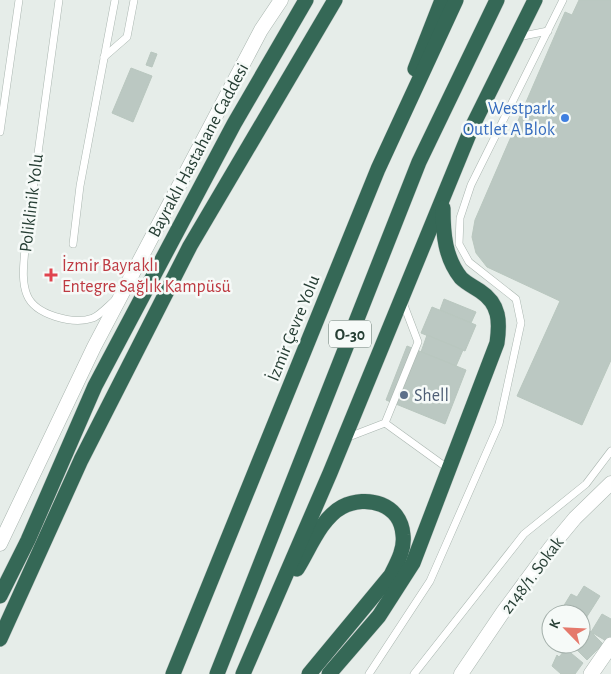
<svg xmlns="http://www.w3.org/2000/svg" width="611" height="674" viewBox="0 0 611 674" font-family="'Alegreya Sans',sans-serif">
<rect width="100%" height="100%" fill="#e6ede9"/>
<g fill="#bbc8c2" stroke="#b9c7bf">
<path d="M579,0H611V360L582,425L517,396L560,301L487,267L476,253L472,237L475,220L565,12L572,15Z"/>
<path d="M151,52L157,54L152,67L146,65Z"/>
<path d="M131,68L152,76L133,122L112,113Z"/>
<path d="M444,299L476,312L471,323L440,310Z"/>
<path d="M432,307L476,325L465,351L421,333Z"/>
<path d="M427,335L463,350L456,366L421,352Z"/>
<path d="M407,346L466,370L445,424L386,400Z"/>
<path d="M584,586L600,596L581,626V614H563L560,612L571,594L577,597Z"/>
<path d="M602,614L611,619V637L608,642L591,632Z"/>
<path d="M587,628L603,644L587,660L571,644H581V633Z"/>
<path d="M566,649L583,663L575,674H561L552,666L557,655L559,657Z"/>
</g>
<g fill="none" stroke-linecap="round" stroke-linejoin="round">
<g stroke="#a9b5af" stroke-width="8">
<g id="service">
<path d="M59,0L25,248C24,263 21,280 27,295C35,315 73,325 93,318C100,315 108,306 114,301"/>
<path d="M518,37L548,31"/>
<path d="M104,57L127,37L134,0"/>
<path d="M0,132L19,0"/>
<path d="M73,244L80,186L115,0"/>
<path d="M385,423L450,470"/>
<path d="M346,438L385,423L418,342L402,300"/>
<path d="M369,674L430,581L499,424L521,323L516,299L469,262L459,244L460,218L471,185L563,0"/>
<path d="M414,674L524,534L586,484L611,451"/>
</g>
</g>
<g stroke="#a9b5af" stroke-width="15">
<g id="minor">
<path d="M0,544L94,347L261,30L281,0"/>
<path d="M461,674L503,612L551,547L575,518L611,483"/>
</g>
</g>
<g stroke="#a9b5af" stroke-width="16">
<path id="tertiary" d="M591,674L611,645"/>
</g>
<g stroke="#c2c9c6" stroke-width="16">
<g id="motorway">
<path d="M415,69L442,0"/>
<path d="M297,569C309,550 321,518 342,507C367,494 401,504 403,535C405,549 397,563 391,575L309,674"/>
<path d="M0,596L28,540L95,386L234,124L306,0"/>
<path d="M0,639L81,460L190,246L335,0"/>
<path d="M173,674L378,169L456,0"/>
<path d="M217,674L419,162L497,0"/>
<path d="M243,674L330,473L472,127L535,0"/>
<path d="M329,674L379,616L413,563L497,343C500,322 500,304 480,291C474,287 466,283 461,278C445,258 443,234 443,208"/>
</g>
</g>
<use href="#service" stroke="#fff" stroke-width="7"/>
<use href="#minor" stroke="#fff" stroke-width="14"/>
<use href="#tertiary" stroke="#fff" stroke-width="15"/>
<use href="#motorway" stroke="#356856" stroke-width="15"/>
</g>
<circle fill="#3f7fe0" stroke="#f6faf8" stroke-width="2" cx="565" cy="118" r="5"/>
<path fill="#e0444e" stroke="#f6faf8" stroke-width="2" d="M48.5 267.5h5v5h5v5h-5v5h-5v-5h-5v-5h5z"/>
<circle fill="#5c6f8a" stroke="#f6faf8" stroke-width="2" cx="404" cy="395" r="5"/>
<g text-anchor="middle" stroke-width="5" stroke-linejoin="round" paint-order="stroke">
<rect fill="#f6faf8" stroke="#64766f" stroke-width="1" x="329" y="320.5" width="42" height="27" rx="4"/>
<g font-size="16" font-weight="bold" fill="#263e34">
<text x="350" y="340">O-30</text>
</g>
<g font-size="18" fill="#366cbe" stroke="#f6faf8" text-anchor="end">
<text x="555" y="114">Westpark<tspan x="555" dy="21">Outlet A Blok</tspan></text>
</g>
<g font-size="18" fill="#263e34" stroke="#f6faf8">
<text transform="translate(198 150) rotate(-62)" y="6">Bayraklı Hastahane Caddesi</text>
<text transform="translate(31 203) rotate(-83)" y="6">Poliklinik Yolu</text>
<text transform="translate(293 328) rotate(-68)" y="6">İzmir Çevre Yolu</text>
<text transform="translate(532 575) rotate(-53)" y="6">2148/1. Sokak</text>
</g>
<g font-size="18" fill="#be3a42" stroke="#f6faf8" text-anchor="start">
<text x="62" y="271">İzmir Bayraklı<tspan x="62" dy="21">Entegre Sağlık Kampüsü</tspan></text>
</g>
<g font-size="18" fill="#4e5e75" stroke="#f6faf8" text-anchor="start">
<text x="414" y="401">Shell</text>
</g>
</g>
<g transform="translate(566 629) rotate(294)"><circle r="24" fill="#f6faf8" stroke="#a3afaa"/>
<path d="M0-4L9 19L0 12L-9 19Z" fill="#e5796c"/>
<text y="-8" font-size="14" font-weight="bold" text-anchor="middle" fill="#263e34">K</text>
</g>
</svg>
